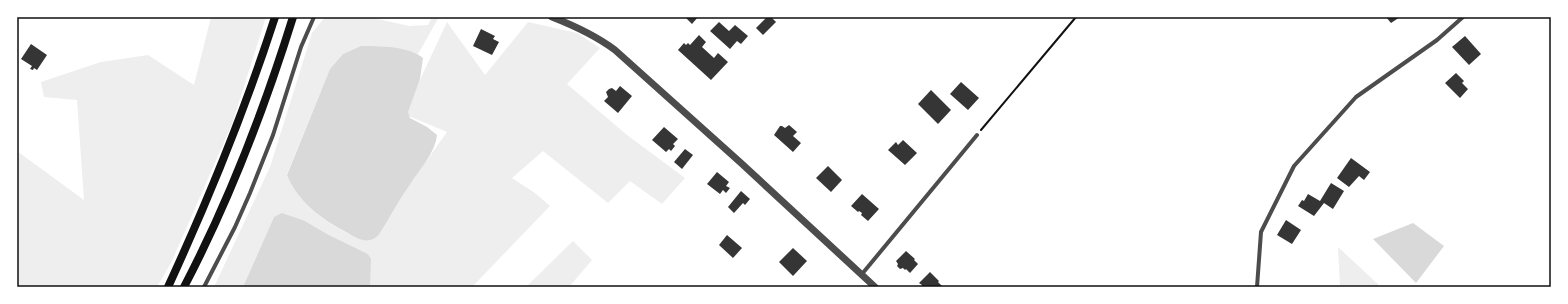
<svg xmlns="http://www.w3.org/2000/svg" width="1568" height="304" viewBox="0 0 1568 304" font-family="'Source Serif 4',serif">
<rect width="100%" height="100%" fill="#fff"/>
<g fill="#eee">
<path d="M211,17H266L232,124L171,263L157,287H17V151L84,200L77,100L44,97L41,82L101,62L148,55L194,85Z"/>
<path d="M325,17H369L409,26L428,25L432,17H439L418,54L406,50L380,46H361L343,54L330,69L287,174C297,201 319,218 343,231C348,233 354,237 360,239C365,240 373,237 378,236L410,184L447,132L404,114L447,22L485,75L528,22L577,33L600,48L567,84L627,135L685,178L662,204L630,181L608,203L543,151L512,178L535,193L550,206L472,287H370L368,254L327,234L305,221L274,217L243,287H214L270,167L312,33Z"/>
<path d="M573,241L592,260L569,287H526Z"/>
<path d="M1338,247L1381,287H1340Z"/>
</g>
<g fill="#d9d9d9">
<path d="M361,46C380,46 409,46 423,58L420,79L408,112L410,118L427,127L437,135C435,153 420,169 411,183C399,200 389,219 378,236C376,237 372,240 370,240C362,242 353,236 346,232C321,219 298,202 287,175L330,69L343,54Z"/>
<path d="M282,213L305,221L327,234L368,254L371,259L370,287H243L274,217Z"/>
<path d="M1413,223L1444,246L1416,283L1373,239Z"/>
</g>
<g fill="#353535">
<path d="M685,17H698L692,24Z"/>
<path d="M767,17H771L776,22L763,35L756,28Z"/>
<path d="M1386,17H1400L1391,23Z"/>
<path d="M719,22L729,31L735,25L748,36L741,44L737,41L730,49L710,31Z"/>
<path d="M481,29L495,36L493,39L499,42L492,55L473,46Z"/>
<path d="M699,35L706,42L702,47L714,58L718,53L728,62L711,80L678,50L684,43L686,45L688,43L690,45Z"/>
<path d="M1465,36L1481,54L1469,65L1452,47Z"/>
<path d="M31,44L47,55L37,70L34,68L33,70L30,69L32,66L21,59Z"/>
<path d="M1456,73L1464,81L1462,83L1468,89L1460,98L1445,83Z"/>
<path d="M961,82L979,98L968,110L950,94Z"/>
<path d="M620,86L632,96L618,113L604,101L608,97L606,92L609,89L612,88L616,91Z"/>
<path d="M931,90L951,110L938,124L918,104Z"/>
<path d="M789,125L797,132L793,136L801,143L793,152L774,135L780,126H782L785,128Z"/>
<path d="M664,127L678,139L673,144L675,146L671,151L669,149L666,152L652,140Z"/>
<path d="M903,140L917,153L905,165L888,150L896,142L898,145Z"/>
<path d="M685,149L693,155L682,169L674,162Z"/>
<path d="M1351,158L1370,172L1364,180L1359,176L1349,187L1337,178Z"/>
<path d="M828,166L842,180L831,192L816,178Z"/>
<path d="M717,172L729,182L726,186L730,188L726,193L723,190L720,194L707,184Z"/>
<path d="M1331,183L1344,191L1333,209L1324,203L1314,216L1298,206L1302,200L1304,201L1308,194L1320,201Z"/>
<path d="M741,191L750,199L745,205L743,203L734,213L728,207Z"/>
<path d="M862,194L879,209L868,221L861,215L862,213L859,211L858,212L851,206Z"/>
<path d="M1286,220L1301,230L1292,244L1277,235Z"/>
<path d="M727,235L742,248L733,258L719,245Z"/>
<path d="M793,248L807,261L793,276L779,262Z"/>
<path d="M906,251L915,259L914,260L918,264L910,273L906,269L905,270L903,268L900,269L897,266L898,264L896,261Z"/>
<path d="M930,272L939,281L938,282L942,286L941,287H921L922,285L919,283Z"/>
</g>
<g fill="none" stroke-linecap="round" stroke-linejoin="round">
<path stroke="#111" stroke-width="2" d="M981,130L1076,17"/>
<g stroke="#4c4c4c" stroke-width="4">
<path d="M862,274L977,135"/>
<path d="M204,287L235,227L250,193L273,135L301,47L314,17"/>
<path d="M1257,287L1261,232L1294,166L1356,97L1437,40L1463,17"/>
</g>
<path stroke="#4c4c4c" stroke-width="7" d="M552,17C575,26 595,35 615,50L741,163L875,287"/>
<g stroke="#111" stroke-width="8">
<path d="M168,287C209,198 245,110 275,17"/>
<path d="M184,287C229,201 264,110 293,17"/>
</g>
</g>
<rect width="1568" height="304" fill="none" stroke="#ffffff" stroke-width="36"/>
<rect x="18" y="18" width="1532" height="268" fill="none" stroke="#111" stroke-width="1.5"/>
</svg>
